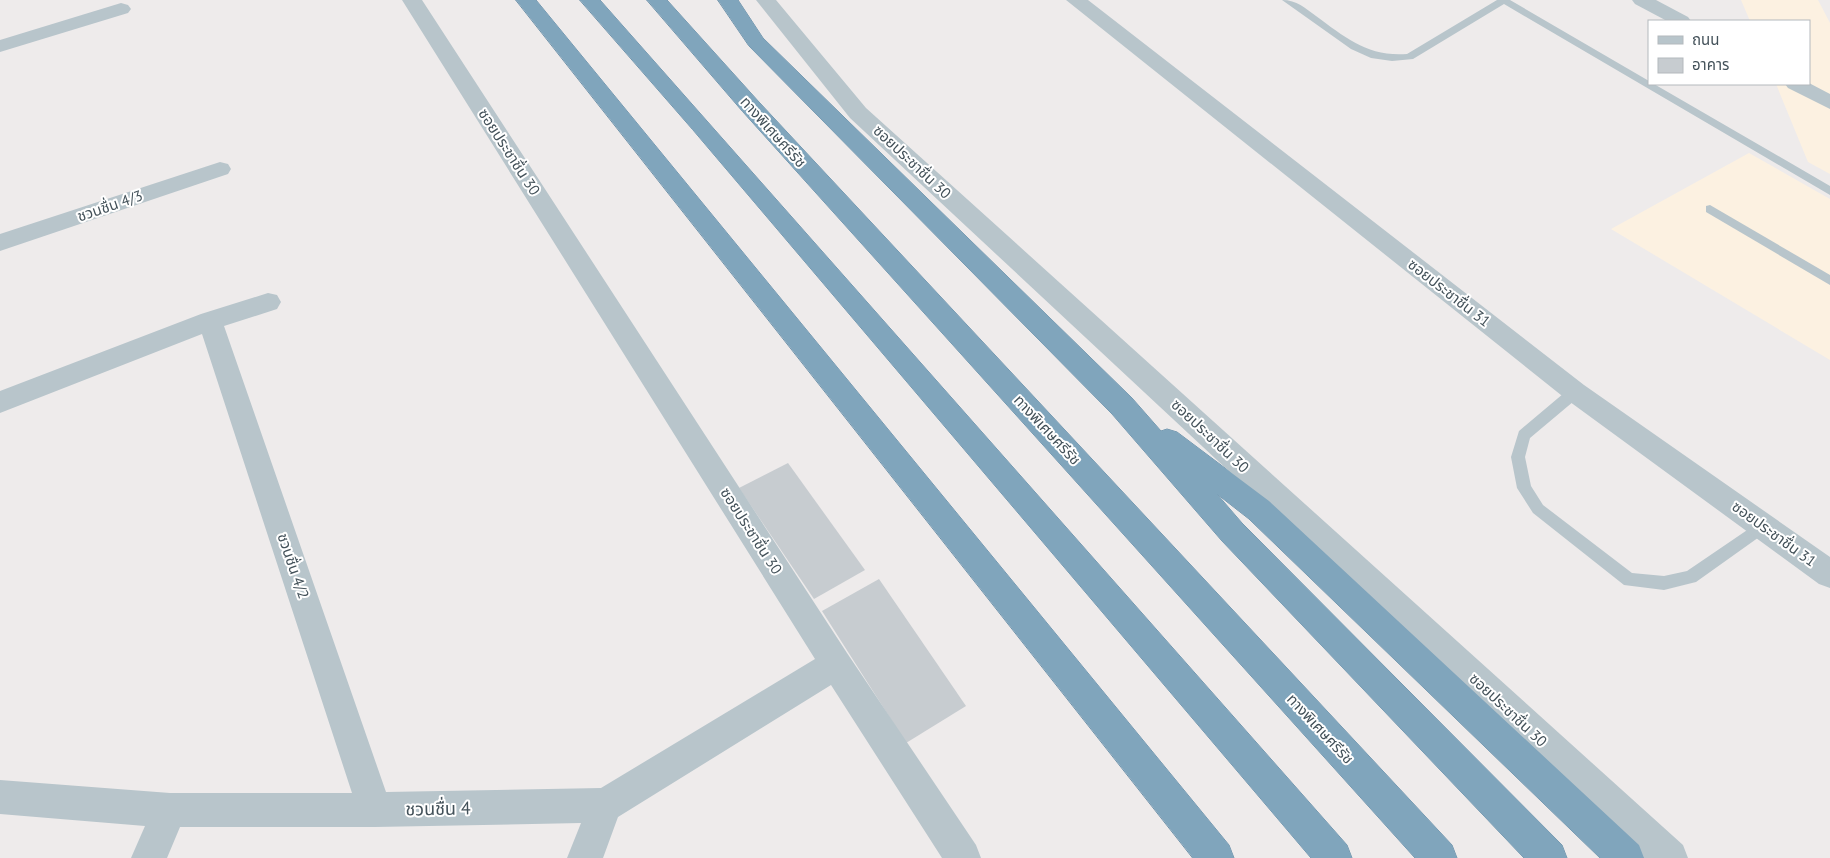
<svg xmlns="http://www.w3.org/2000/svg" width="1830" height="858" viewBox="0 0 1830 858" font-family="'PT Sans','Noto Sans Thai',sans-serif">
<rect width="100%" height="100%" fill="#eeebeb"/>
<g fill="#fcf1e1">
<path d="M1741,0H1818L1830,23V174L1808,162L1776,84H1809V21H1750Z"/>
<path d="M1749,153L1830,199V360L1611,229Z"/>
</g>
<g fill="#c7ccd0">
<path d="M788,463L865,570L814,599L739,488Z"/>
<path d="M879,579L966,706L906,743L822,611Z"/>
</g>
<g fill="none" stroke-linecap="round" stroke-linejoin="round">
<g stroke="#6c90a8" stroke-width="1">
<g id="motorway">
<path d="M516,0H536L1229,845L1234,858H1193Z"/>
<path d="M580,0H600L1347,845L1352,858H1311L693,130Z"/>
<path d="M647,0H667L759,102L1452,845L1457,858H1415L743,112Z"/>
<path d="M718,0H738L763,38L1132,398L1161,431L1167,429L1177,432L1269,501L1639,845L1644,858H1600L1249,519L1217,494L1242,523L1562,845L1567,858H1524L1222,541L1112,414L749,46Z"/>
</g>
</g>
<g fill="#b8c5cb" fill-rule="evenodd">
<path d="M1282,0C1297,0 1305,8 1316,16C1346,38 1368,57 1407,54L1497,0H1510L1649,81V84H1654L1830,186V195L1504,4L1413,59L1392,61L1371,58L1351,49Z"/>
<path d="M1710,205L1830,275V285L1706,212V206Z"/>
<path d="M1575,387L1582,392L1580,396L1530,438L1525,457L1531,486L1543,505L1632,573L1664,576L1687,571L1759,522L1764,520L1769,522L1771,526L1769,530L1696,582L1664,590L1624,585L1533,513L1517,488L1511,457L1519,431L1570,388Z"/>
</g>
<g fill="#b8c5cb" fill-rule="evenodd">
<path d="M402,0H422L847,653L976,845L981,858H942L831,685L618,817L603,858H567L581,823L375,827H180L167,858H131L145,826L0,814V780L170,793H352L202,334L0,413V391L201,314L268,293L277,295L281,302L277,309L224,326L386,792L601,788L815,659Z"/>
<path d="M756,0H776L866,108L1683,845L1688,858H1644L850,118Z"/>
<path d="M1066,0H1088L1584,385L1830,557V588L1819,584L1566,399Z"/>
<path d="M1632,0H1656L1688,17L1691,21H1667L1635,4Z"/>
<path d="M121,3L128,5L131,9L128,13L0,52V40Z"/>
<path d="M1809,83L1830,94V109L1788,88L1785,84Z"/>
<path d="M220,162L228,164L231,169L228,174L0,251V234Z"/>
</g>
<use href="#motorway" fill="#80a5bc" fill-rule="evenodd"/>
</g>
<g text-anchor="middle" stroke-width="4" stroke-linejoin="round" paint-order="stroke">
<g font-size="15" fill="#435159" stroke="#fff">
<text transform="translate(773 132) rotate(48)" y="5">ทางพิเศษศรีรัช</text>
<text transform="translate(509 152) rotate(57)" y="5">ซอยประชาชื่น 30</text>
<text transform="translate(912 162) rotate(43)" y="5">ซอยประชาชื่น 30</text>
<text transform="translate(110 206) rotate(-19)" y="5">ชวนชื่น 4/3</text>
<text transform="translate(1449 293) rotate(38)" y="5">ซอยประชาชื่น 31</text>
<text transform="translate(1047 430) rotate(47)" y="5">ทางพิเศษศรีรัช</text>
<text transform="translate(1210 436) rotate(43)" y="5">ซอยประชาชื่น 30</text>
<text transform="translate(751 531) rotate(57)" y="5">ซอยประชาชื่น 30</text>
<text transform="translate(1774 534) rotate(36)" y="5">ซอยประชาชื่น 31</text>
<text transform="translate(293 566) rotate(71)" y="5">ชวนชื่น 4/2</text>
<text transform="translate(1508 710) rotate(43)" y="5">ซอยประชาชื่น 30</text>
<text transform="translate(1320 729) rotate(47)" y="5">ทางพิเศษศรีรัช</text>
</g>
<g font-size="18" fill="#435159" stroke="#fff">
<text transform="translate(438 809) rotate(-1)" y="6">ชวนชื่น 4</text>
</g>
</g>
<rect x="1648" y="20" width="162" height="65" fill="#ffffff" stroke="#b4b9bd"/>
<rect x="1658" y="36" width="25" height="8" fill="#b8c5cb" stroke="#b4b9bd"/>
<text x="1692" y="45" font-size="15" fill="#435159">ถนน</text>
<rect x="1658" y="58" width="25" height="15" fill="#c7ccd0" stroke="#b4b9bd"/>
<text x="1692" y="70" font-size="15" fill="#435159">อาคาร</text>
</svg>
